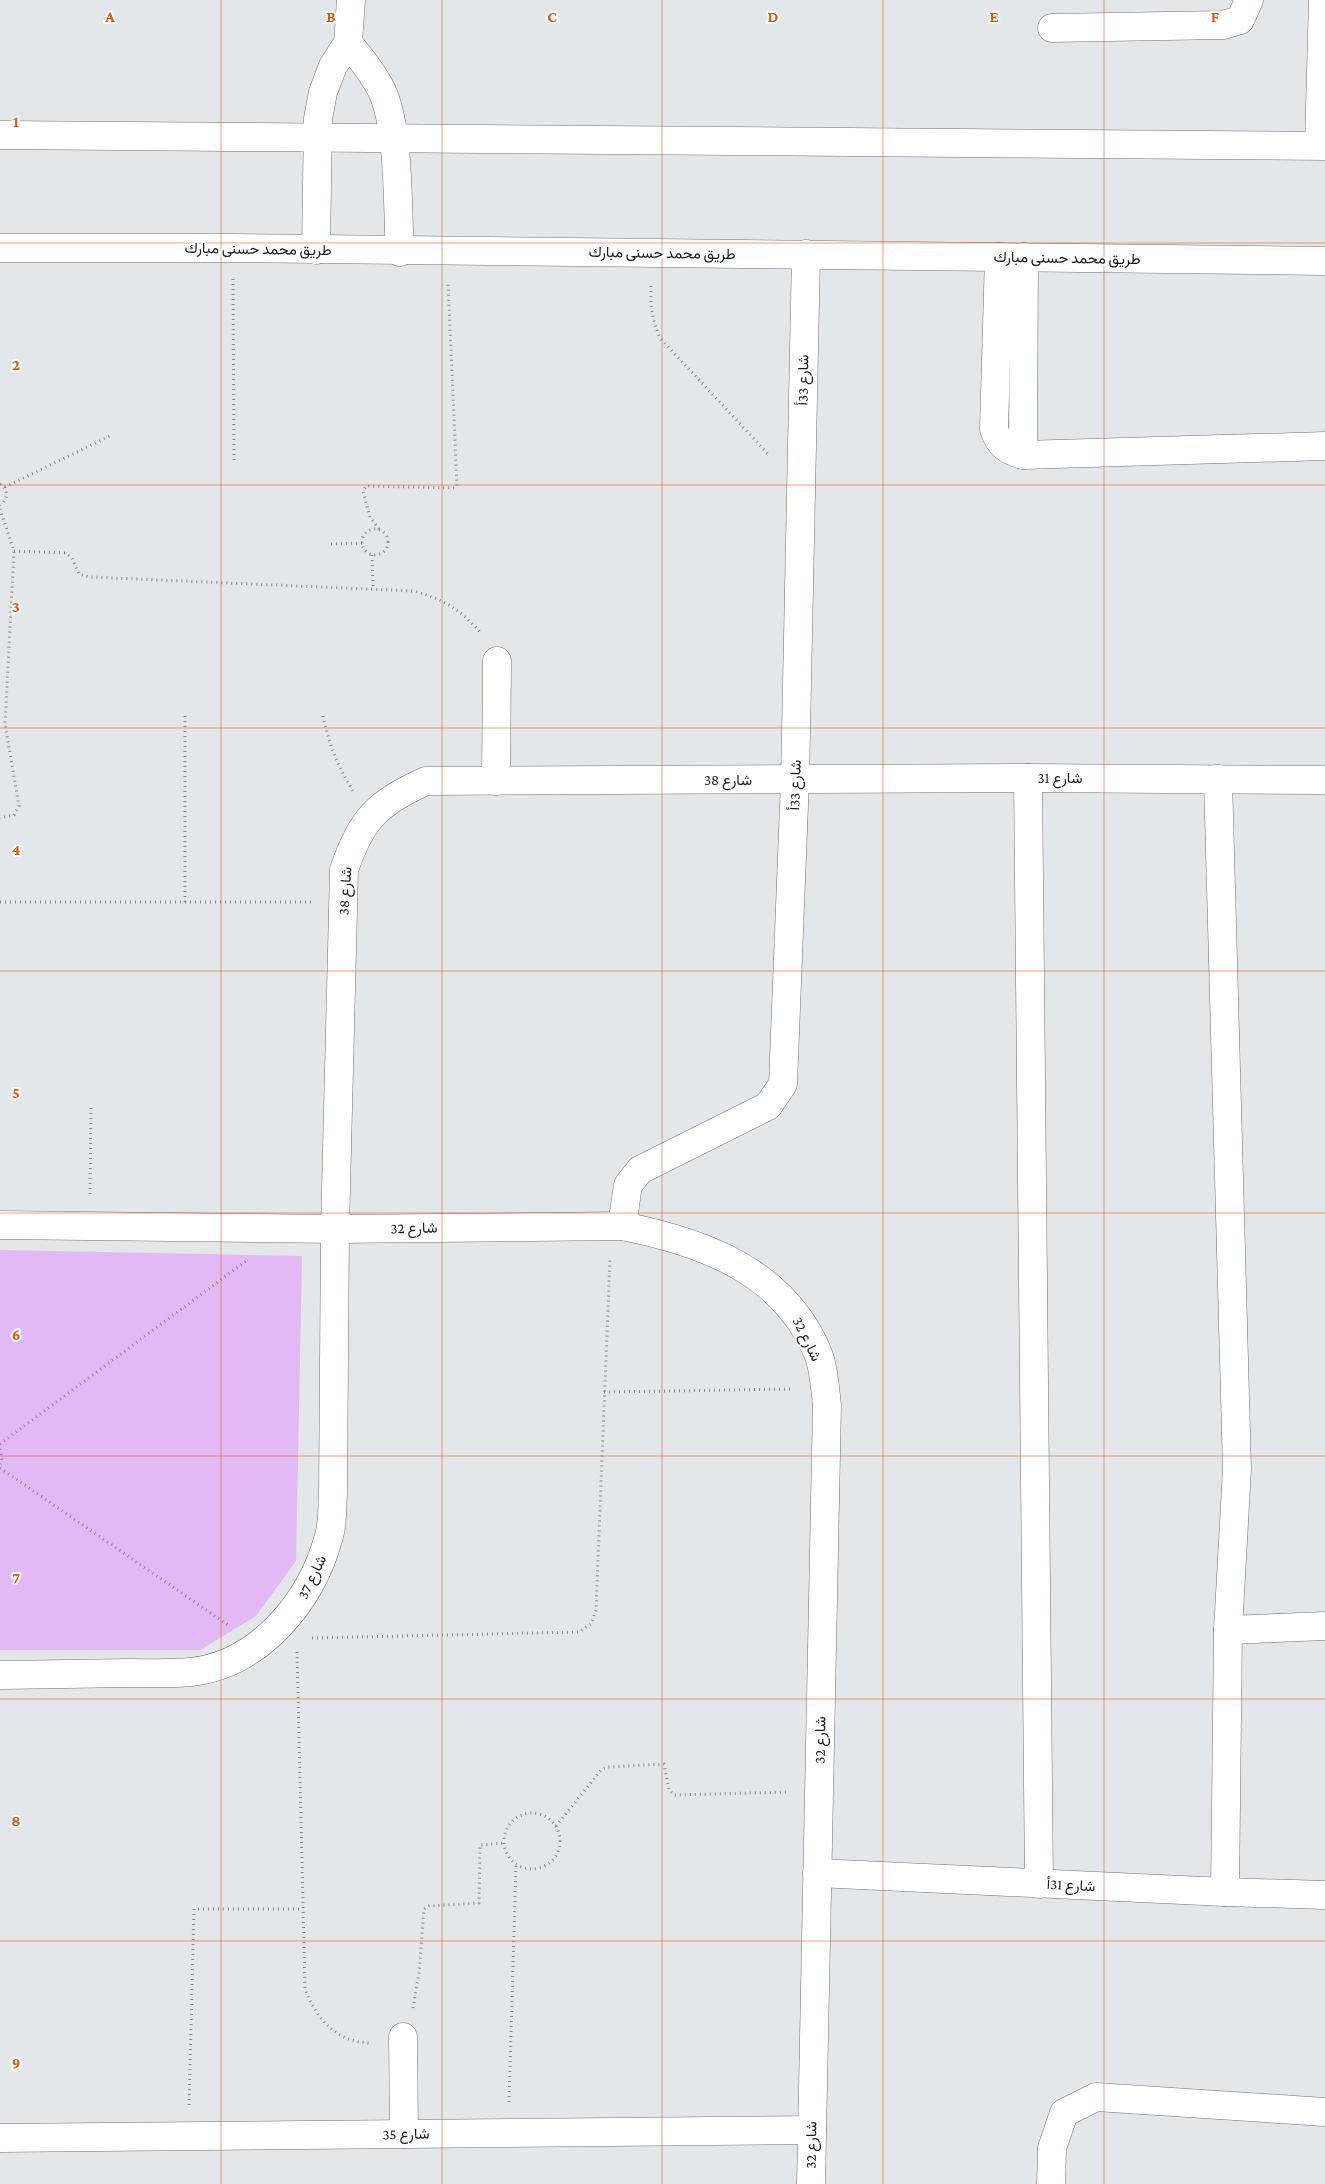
<svg xmlns="http://www.w3.org/2000/svg" width="1325" height="2184" viewBox="0 0 1325 2184" font-family="'Crimson Pro',Vazirmatn,serif">
<rect width="100%" height="100%" fill="#e4e7ea"/>
<path fill="#e2b9f4" d="M0,1250L302,1256L296,1561L256,1616L200,1650H0Z"/>
<g fill="none" stroke-linecap="round" stroke-linejoin="round">
<g stroke="#707275" stroke-width="29">
<g id="minor">
<path d="M1052,28L1223,25L1240,20L1249,0"/>
<path d="M348,43C361,58 373,73 382,91C400,131 397,206 400,252"/>
<path d="M1319,145L1323,0"/>
<path d="M316,250L318,119L323,92L333,66L348,43L351,0"/>
<path d="M999,257L994,429C999,445 1008,451 1023,455L1325,446"/>
<path d="M1023,455L1024,257"/>
<path d="M1028,778L1039,1884"/>
<path d="M1218,779L1237,1469L1228,1630L1225,1892"/>
<path d="M496,781L497,661"/>
<path d="M0,1225L335,1229L622,1226C704,1242 786,1272 819,1356C824,1370 825,1389 827,1405L811,2184"/>
<path d="M622,1226L628,1185L640,1170L768,1106L783,1084L795,780L806,254"/>
<path d="M1228,1630L1325,1626"/>
<path d="M0,1675C43,1674 86,1674 130,1673C150,1673 171,1674 191,1672C261,1664 312,1600 329,1536C333,1523 332,1508 333,1494L335,1229L344,870C361,819 377,803 426,781L1028,778L1325,780"/>
<path d="M817,1873L1225,1892L1325,1895"/>
<path d="M403,2037L404,2134"/>
<path d="M0,2138L812,2130"/>
<path d="M1051,2184L1052,2148L1064,2113L1096,2097L1325,2112"/>
</g>
</g>
<g stroke="#707275" stroke-width="29">
<g id="highway">
<path d="M0,135L1325,146"/>
<path d="M0,248H232L1325,261"/>
</g>
</g>
<g stroke="#848688" stroke-width="3" stroke-dasharray="1 4" stroke-linecap="butt">
<path d="M233,279L234,461"/>
<path d="M651,286C650,305 652,320 660,338L769,455"/>
<path d="M0,484C9,490 8,499 0,505"/>
<path d="M5,487L112,435"/>
<path d="M0,509L14,551L5,724L19,806L14,815L0,818"/>
<circle cx="375" cy="542" r="13"/>
<path d="M379,529L370,517L363,491L366,486L455,488L457,486L448,282"/>
<path d="M331,544L362,543"/>
<path d="M14,551L65,553L72,558L79,574L89,577L414,591C445,600 461,610 482,634"/>
<path d="M372,555L373,589"/>
<path d="M323,716C329,744 338,767 353,791"/>
<path d="M0,902H312"/>
<path d="M185,902V713"/>
<path d="M90,1194L91,1107"/>
<path d="M604,1392L793,1389"/>
<path d="M0,1444L246,1261"/>
<path d="M0,1449L2,1460L0,1464"/>
<path d="M0,1468L228,1625"/>
<path d="M312,1638L579,1632L591,1624L596,1610L610,1258"/>
<path d="M297,1652L305,1989C316,2018 336,2043 371,2043"/>
<circle cx="532" cy="1841" r="28"/>
<path d="M556,1826L602,1769L608,1767L664,1764L669,1790L674,1795L789,1792"/>
<path d="M413,2008L419,1973L424,1909L429,1906L479,1903L480,1845L504,1843"/>
<path d="M509,2102L516,1865"/>
<path d="M189,2105L194,1909H303"/>
</g>
<use href="#minor" stroke="#fff" stroke-width="28"/>
<use href="#highway" stroke="#fff" stroke-width="28"/>
</g>
<path fill="none" stroke="#de560d" stroke-width="1" stroke-opacity="0.55" d="M221,0V2184M442,0V2184M662,0V2184M883,0V2184M1104,0V2184M0,243H1325M0,485H1325M0,728H1325M0,971H1325M0,1213H1325M0,1456H1325M0,1699H1325M0,1941H1325"/>
<g text-anchor="middle" stroke-width="4" stroke-linejoin="round" paint-order="stroke">
<g font-size="15" fill="#1a1b1c" stroke="#fff">
<text transform="translate(258 249) rotate(1)" y="5">طريق محمد حسنى مبارك</text>
<text transform="translate(662 253) rotate(1)" y="5">طريق محمد حسنى مبارك</text>
<text transform="translate(1067 258) rotate(1)" y="5">طريق محمد حسنى مبارك</text>
<text transform="translate(803 380) rotate(-89)" y="5">شارع 33أ</text>
<text x="1060" y="783">شارع 31</text>
<text x="728" y="785">شارع 38</text>
<text transform="translate(795 785) rotate(-88)" y="5">شارع 33أ</text>
<text transform="translate(345 891) rotate(-86)" y="5">شارع 38</text>
<text transform="translate(414 1228) rotate(-1)" y="5">شارع 32</text>
<text transform="translate(807 1339) rotate(64)" y="5">شارع 32</text>
<text transform="translate(312 1577) rotate(-64)" y="5">شارع 37</text>
<text transform="translate(820 1740) rotate(-89)" y="5">شارع 32</text>
<text transform="translate(1071 1885) rotate(3)" y="5">شارع 31أ</text>
<text transform="translate(406 2134) rotate(-1)" y="5">شارع 35</text>
<text transform="translate(811 2145) rotate(-89)" y="5">شارع 32</text>
</g>
</g>
<g font-size="16" text-anchor="middle" font-weight="bold" fill="#de560d" stroke="#fff" stroke-width="4" stroke-linejoin="round" paint-order="stroke">
<text x="110" y="22">A</text>
<text x="331" y="22">B</text>
<text x="552" y="22">C</text>
<text x="773" y="22">D</text>
<text x="994" y="22">E</text>
<text x="1215" y="22">F</text>
<text x="16" y="127">1</text>
<text x="16" y="370">2</text>
<text x="16" y="612">3</text>
<text x="16" y="855">4</text>
<text x="16" y="1098">5</text>
<text x="16" y="1340">6</text>
<text x="16" y="1583">7</text>
<text x="16" y="1826">8</text>
<text x="16" y="2068">9</text>
</g>
</svg>
